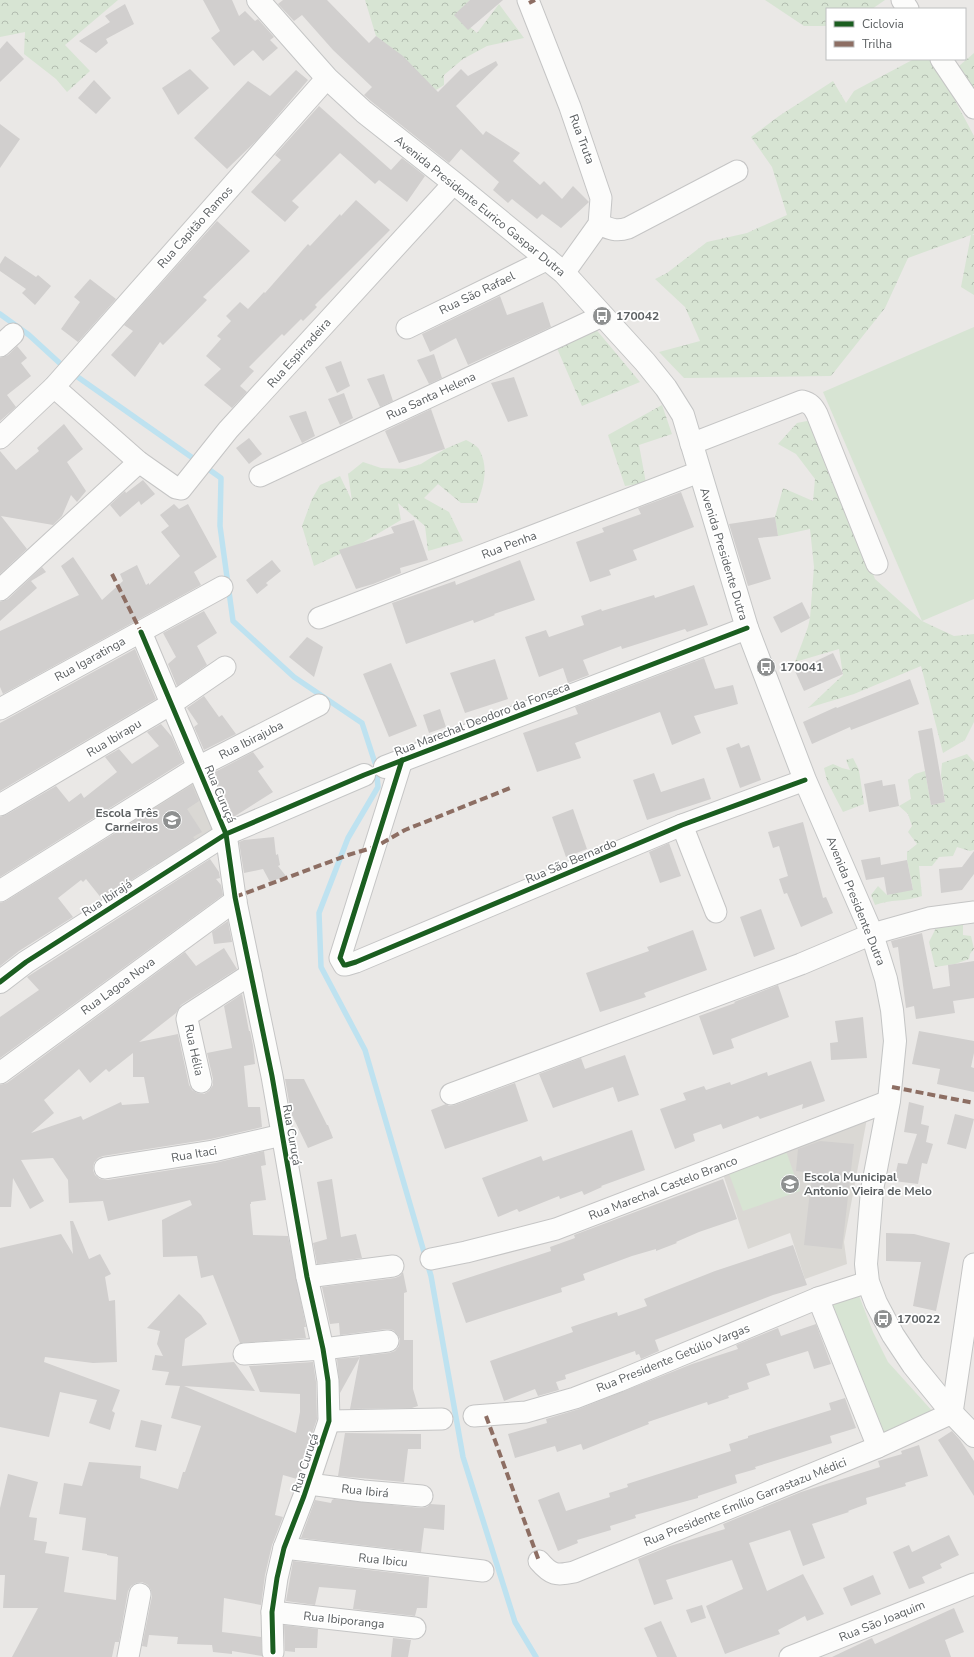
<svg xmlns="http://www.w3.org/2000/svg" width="974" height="1657" viewBox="0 0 974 1657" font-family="'Nunito Sans',sans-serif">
<defs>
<pattern id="forest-crowns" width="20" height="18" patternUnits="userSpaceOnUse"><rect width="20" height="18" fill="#d7e4d3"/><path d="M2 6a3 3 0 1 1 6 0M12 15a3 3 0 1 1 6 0" fill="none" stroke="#b2bcaf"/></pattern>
</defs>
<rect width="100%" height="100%" fill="#eae8e6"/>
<g fill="#dad8d4">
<path d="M192,778L214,826L212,832L157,866L129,815Z"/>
<path d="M868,1113L844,1242L847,1264L805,1279L790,1233L748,1249L721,1168Z"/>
</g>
<g fill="url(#forest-crowns)">
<path d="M0,0H118L65,45L90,71L67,92L56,79L24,54L25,32L0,37Z"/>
<path d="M365,0H470L455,15L477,33L499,4L524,38L487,46L463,59L444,75V85L436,90L394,50L376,36Z"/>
<path d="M765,0H885L872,9H827V26H804Z"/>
<path d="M974,53V89L959,66Z"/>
<path d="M914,59H933L974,136V234L972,235H974V295L961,287L971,235L908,258L885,308L831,376L684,378L659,352L700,341L685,307L655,279L667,273L707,242L747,233L787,215L772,167L751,137L779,116L833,81L846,103L854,91Z"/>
<path d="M594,327L640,382L582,406L556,346Z"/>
<path d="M662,405L672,434L639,445L646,483L625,486L608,435Z"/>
<path d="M817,419L846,505L875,579L922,621L954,636L974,634V722L965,740L943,753L921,666L854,694L808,708L843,675L839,649L795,662L808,627L810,618L814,567L810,529L778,536L775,517L783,488L813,501L815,479L796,454L778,444L797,423Z"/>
<path d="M466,440C470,442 476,445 479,449C489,467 484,486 477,503H461L438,484L424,498L449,512L463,541L428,551L425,526L398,503L401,520L357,546L314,566L302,526L312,499L320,485L340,476L352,501L348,474L363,462L381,468L405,469L421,464L445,449Z"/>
<path d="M967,754L974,762V850L970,851L957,847L953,856L939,857L932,866H919L922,896C906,902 890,899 875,905L871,895L878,886L887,895L913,889L907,860V852L917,844L908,832L912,826L908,814L899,806L911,799L908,780L915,774L925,771L931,805L945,802L941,775L942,763Z"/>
<path d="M853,758L859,770L864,804L843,812L827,781L824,768L833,764L842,768L850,770L846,760Z"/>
<path d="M963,916V935L971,936L974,949L970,954L969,959L955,964L935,967L929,942L940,920Z"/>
</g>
<g fill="#d7e4d3">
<path d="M974,327V599L922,621L823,392Z"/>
<path d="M786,1151L800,1191L743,1211L728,1171Z"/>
<path d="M858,1293L873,1332L888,1362L934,1413L879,1436L830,1301Z"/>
</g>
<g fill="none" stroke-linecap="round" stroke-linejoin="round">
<g stroke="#bee2f0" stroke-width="5.5">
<path d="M0,314L29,335L65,368"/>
<path d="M72,373L197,461"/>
<path d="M204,466L221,478L220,526L233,621L294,677L362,723L375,763"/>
<path d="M377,776L378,787L348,838L319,913L321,967L365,1050L431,1276L463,1457L515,1622L536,1657"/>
</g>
</g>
<g fill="#d1cfce" fill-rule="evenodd">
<path d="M203,0H232L239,16L245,11L255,21L258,19L274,37L270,40L278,48L263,61L253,50L234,66L211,38L220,31Z"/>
<path d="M283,0H327L369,43L376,36L403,56L438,92L461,69L468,76L496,61L498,65L456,106L483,135L486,131L520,153L513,161L540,185L544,181L562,199L573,186L589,202L561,228L542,214L537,219L512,199L508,203L493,190L499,182L461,149L449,163L372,102L364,95L372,87L333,50L302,15L294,21L278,4Z"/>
<path d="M470,0H503L468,30L454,15Z"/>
<path d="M125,4L134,24L106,39L108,43L96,53L79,41L110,22L105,16Z"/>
<path d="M7,41L24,59L0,82V49Z"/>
<path d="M190,69L209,88L178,115L162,88Z"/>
<path d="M296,70L308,80L257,140L227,169L194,138L248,81L270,96Z"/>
<path d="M94,80L111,98L96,114L78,98Z"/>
<path d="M319,106L391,170L402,158L425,176L407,202L379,180L375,184L340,153L292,201L299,207L285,222L251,192L281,160L275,155Z"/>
<path d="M0,124L20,139L0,168Z"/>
<path d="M356,200L390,230L315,305L317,307L303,321L301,319L284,336L282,334L249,367L254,371L240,386L247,392L232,408L204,385L221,369L206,356L221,339L217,336L231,321L226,316L240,302L248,309L264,292L265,293L308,244L310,246L340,214L341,216Z"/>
<path d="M217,221L250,251L203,297L207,300L174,334L163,345L160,342L135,377L111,355L133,331L124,325Z"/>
<path d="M5,256L36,277L38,275L51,286L35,305L22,293L26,289L0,271V264Z"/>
<path d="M90,279L116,299L78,342L61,329L80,302L74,297Z"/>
<path d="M500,296L507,315L543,302L551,327L468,365L456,338L430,352L422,334Z"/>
<path d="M17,346L27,358L21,363L31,376L7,395L16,407L0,421V358L8,355Z"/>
<path d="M434,354L442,378L429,384L417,360Z"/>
<path d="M341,361L350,386L337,393L325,367Z"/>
<path d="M384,374L393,401L380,407L367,379Z"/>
<path d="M514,377L528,416L508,422L491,383Z"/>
<path d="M344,393L353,418L340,425L328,399Z"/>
<path d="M431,409L445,449L399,463L385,431Z"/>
<path d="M306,411L315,436L302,443L289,416Z"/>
<path d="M64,424L83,449L67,462L86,491L77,502L71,495L62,516L53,525L1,516L27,549L0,574V451L16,470L39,451L37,448Z"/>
<path d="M249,438L262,454L249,464L236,448Z"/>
<path d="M143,480L155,494L141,505L139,501L120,517L110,505L125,491L126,493Z"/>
<path d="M681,492L694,527L633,550L637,560L609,570L611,575L590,582L576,542L604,532L602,528L641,514L638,508Z"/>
<path d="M174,504L179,509L188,504L217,557L194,572L201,585L3,694L0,687V631L79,595L61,566L73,557L102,600L123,581L120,574L137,565L146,585L149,583V585L180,556L161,532L169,526L160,515Z"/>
<path d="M775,517L778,536L758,538L771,579L748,586L729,524Z"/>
<path d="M414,520L428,560L400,568L401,573L373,584L356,589L339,550L394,533L391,527Z"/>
<path d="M272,560L281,571L266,583L268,585L257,594L246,580Z"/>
<path d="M520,560L535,600L494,614L495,615L474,623L473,620L406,644L392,603L455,581L456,585Z"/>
<path d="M42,567L46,572L31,581L37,588L0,621V602L8,599Z"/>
<path d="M694,585L708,625L687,632L685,629L622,649L621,646L583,660L589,675L568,683L563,668L539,677L525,637L546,630L549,637L584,625L581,616L601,609L602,611L654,595L655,598Z"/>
<path d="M802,602L810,618L781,633L773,617Z"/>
<path d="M204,611L217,633L197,646L207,665L177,686L168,664L176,657L163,633Z"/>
<path d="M307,637L323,647L314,677L289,657Z"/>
<path d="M135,649L156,699L0,791V723Z"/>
<path d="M833,653L843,674L804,691L795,671Z"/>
<path d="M704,658L715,689L733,685L738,704L694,716L701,733L672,745L660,712L575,743L581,758L537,772L523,733L578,714L575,707Z"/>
<path d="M495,659L508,699L465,713L450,673Z"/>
<path d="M391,663L417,726L389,737L363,674Z"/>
<path d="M910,679L919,704L851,730L850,727L812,744L803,722L836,707L837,708Z"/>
<path d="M204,696L219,717L222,715L236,734L204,750L194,727L198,724L187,708Z"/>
<path d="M440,709L446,727L429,733L423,715Z"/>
<path d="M161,724L172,737L183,762L0,877V817L6,815L56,786L69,802L81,793L84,798L117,772L105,757L119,749L132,764L159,746L147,732Z"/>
<path d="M932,728L945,802L931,805L918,731Z"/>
<path d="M739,743L741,748L749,745L761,780L740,788L726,748Z"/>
<path d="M253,752L264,767L258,771L273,792L232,818L213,773Z"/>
<path d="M654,773L661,792L704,778L711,799L647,820L633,780Z"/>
<path d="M882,780L883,786L895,784L899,806L869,812L864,784Z"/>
<path d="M192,785L199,801L187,809L202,832L193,837L195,839L102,899L86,879L83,882L81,880L58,898L73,917L19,951L0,966V903L6,901Z"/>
<path d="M573,809L587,849L566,857L552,817Z"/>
<path d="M803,822L823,898L826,897L833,913L801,927L787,893L784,894L779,879L788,876L779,846L773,848L768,832Z"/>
<path d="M274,837L276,855L278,854L280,865L278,866L286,876L270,882L263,869L244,873L239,842L244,840Z"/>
<path d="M669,843L681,876L660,883L649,852Z"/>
<path d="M974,851V874L962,890L941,893L939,869L962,867Z"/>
<path d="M880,857L881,865L907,860L913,890L887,895L884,877L866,880L861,860Z"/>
<path d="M210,859L219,872L220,878L216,879L221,885L223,895L0,1058V1017L39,990L27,977Z"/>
<path d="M761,909L775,949L754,957L740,917Z"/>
<path d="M228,921L232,942L214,944L212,932Z"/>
<path d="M693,930L707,970L644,993L646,997L600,1012L586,973L649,951L647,947Z"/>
<path d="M922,933L933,989L950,986L948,965L974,961V998L953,1001L955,1013L916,1019L914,1006L906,1008L898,947L893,948L891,941Z"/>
<path d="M224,948L237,969L181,1005L176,1013L139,1042L178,1034L189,1085L192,1090L197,1093L204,1094L209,1091L213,1085V1079L207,1053L232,1048L224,1006L242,994L249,1031H250L253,1045L255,1064L244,1066L248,1107H260L262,1127L211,1139L103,1156L98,1158L94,1163L93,1170L95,1175L100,1179L107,1180L215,1163L264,1151L266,1165L261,1166L266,1200L251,1202V1204H250L253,1235L288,1236L306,1327H304L306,1338L240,1343L213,1275L201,1278L197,1256L163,1257L162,1220L192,1205L190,1200L108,1221L103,1201L69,1203L68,1180L53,1158L21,1160L44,1201L30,1209L13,1178L11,1207H0V1085L7,1083L185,952L196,966ZM133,1053V1077H144L149,1103L122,1105L121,1102L83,1120L81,1116L31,1133L54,1113L44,1100L79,1069L90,1083L106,1069L109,1072Z"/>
<path d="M778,985L789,1017L731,1039L734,1048L713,1055L699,1016L735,1003L734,1002Z"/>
<path d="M863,1017L867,1058L831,1060L830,1043L838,1042L835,1021Z"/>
<path d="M919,1031L974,1041V1053L971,1067L974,1068V1092L937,1084L940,1069L912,1064Z"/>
<path d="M625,1055L639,1095L618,1102L613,1087L553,1108L539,1074L581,1058L585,1069Z"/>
<path d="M811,1061L825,1101L802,1109L803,1104L760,1119L758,1116L723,1129L721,1124L693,1134L695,1141L675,1149L660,1109L686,1100L683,1093L704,1086L706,1090L730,1082L731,1085L767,1072L768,1076Z"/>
<path d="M285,1079H304L327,1125H328L333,1138L308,1148L291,1113Z"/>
<path d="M515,1083L528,1121L445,1149L431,1110L446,1104L449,1106L455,1105Z"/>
<path d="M909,1102L924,1106L921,1124L929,1126L926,1142L933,1144L927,1164L922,1163L918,1184L894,1181L898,1163L907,1164L917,1134L904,1132Z"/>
<path d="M955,1114L974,1119L966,1149L947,1144Z"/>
<path d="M632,1130L645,1170L601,1186L602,1187L584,1195L582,1191L560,1199L559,1196L519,1212L517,1209L498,1217L482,1178L541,1156L543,1161Z"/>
<path d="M820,1141L854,1144L842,1249L804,1245L812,1173L796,1171L798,1149Z"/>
<path d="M332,1179L341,1237L356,1234L362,1258L317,1264L313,1243L327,1239L317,1182Z"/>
<path d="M723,1179L737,1219L699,1232L676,1242L677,1243L656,1251V1249L632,1256L583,1274L585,1280L561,1288L562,1292L466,1323L452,1283L551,1251L550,1247L575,1238L574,1235Z"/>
<path d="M70,1221H73L89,1259L100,1254L111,1274L105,1277L109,1301L115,1300L117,1362L93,1363L45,1357L44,1362L120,1390L112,1411L115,1413L110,1430L89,1423L97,1400L60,1392L49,1437L0,1427V1248L61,1234L73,1254Z"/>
<path d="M886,1233L914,1234L950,1243L936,1311L913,1306L921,1262L886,1261Z"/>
<path d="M793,1245L807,1285L773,1295L655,1340L659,1351L641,1359L639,1354L636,1355L635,1351L565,1375L566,1379L556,1382L559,1390L538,1396L535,1389L504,1401L490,1361L573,1332L571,1327L592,1320L617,1312L618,1316L647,1306L644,1299L715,1271Z"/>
<path d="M403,1272L407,1292L404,1293V1340H413V1389L418,1406L412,1408L350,1409L360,1356L389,1353L395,1351L399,1346L400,1339L397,1334L393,1330L387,1329L340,1335L339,1323L330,1324L322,1287L395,1278L400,1276Z"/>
<path d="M179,1294L201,1315L207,1324L185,1339L182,1366L234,1362L255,1391L184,1386L296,1433L300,1412V1394L260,1392L249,1366L313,1362L316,1382L317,1419L297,1479L283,1475L275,1515L283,1517L272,1545L265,1575L261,1605L224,1598L222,1632L261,1637L262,1656L232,1651V1654L213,1652L212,1645L177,1644L178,1637L149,1635L147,1647L142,1646L152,1596L151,1590L148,1585L142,1582L136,1583L131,1586L128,1591L119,1642H115L112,1657H12L38,1608H3L5,1575H0V1508L8,1474L38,1482L29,1517L37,1518L34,1540L47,1542L45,1553L69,1557L64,1592L116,1600L118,1557L107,1555V1554L82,1550L86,1518L59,1514L64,1483L82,1486L89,1462L141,1466L140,1478L178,1489L183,1472H185L201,1426L171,1418L180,1386L165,1385L169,1372L152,1370L155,1355L163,1356L157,1344L160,1331L147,1328Z"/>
<path d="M816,1324L831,1364L814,1369L808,1351L766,1364L770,1375L747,1383L749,1389L728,1396L729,1398L708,1405L707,1402L648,1422L649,1424L583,1450L581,1444L557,1452L555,1446L515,1458L508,1434L547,1423L546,1419L579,1409L692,1364L738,1349L736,1345L778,1328L781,1336Z"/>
<path d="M360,1357L340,1393L337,1359Z"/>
<path d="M845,1398L856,1428L830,1436L832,1443L755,1467L756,1469L735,1475L737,1483L698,1496V1498L635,1515L636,1518L610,1526L611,1530L577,1540L578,1543L558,1551L538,1500L559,1492L566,1511L610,1497L609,1493L628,1487L627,1484L731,1451L729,1444L748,1438V1436L831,1410L829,1403Z"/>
<path d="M141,1420L162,1425L156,1451L135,1447Z"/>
<path d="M952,1431L960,1440L974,1461V1496L938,1440Z"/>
<path d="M345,1433L421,1434V1449H408L404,1482L338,1476Z"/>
<path d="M919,1445L928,1476L905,1483L906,1486L866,1498L867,1504L848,1511L849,1512L812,1524L825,1558L803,1566L790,1530L749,1543L767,1591L803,1574L824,1614L807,1621L805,1616L778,1630L780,1634L725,1654L706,1606L743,1589L732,1560L666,1580L673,1599L654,1605L638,1559L670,1546L725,1529L723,1524L801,1492L880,1467L878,1461L902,1454L901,1451Z"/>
<path d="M334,1499L421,1508L427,1507L430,1504L445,1505L444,1530L424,1528L421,1552L301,1538L315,1500L331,1503L332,1500Z"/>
<path d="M949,1535L959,1555L940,1564L942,1568L922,1577L925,1583L909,1589L893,1552L909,1545L912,1552Z"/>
<path d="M293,1561L429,1577L427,1608H417L415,1616L353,1609L356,1590L319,1587L315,1605L286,1601Z"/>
<path d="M873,1575L881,1594L851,1606L843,1588Z"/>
<path d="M702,1605L706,1618L691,1623L686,1610Z"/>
<path d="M954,1608L964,1632L945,1640L951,1657H832L872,1638L875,1644Z"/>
<path d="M661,1621L677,1657H657L644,1628Z"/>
<path d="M284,1625L318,1629L317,1648H295V1652L285,1651Z"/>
<path d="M393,1638L411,1640L408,1657H391Z"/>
</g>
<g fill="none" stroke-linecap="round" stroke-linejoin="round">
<g stroke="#c5c5c5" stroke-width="23">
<g id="street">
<path d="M528,0L570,107L601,198L599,224L564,273"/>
<path d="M902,0L908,9"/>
<path d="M941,59L974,108"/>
<path d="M599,224C610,229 616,232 628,228L737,171"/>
<path d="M407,328L548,259"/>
<path d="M0,346L13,334"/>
<path d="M54,387L139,462L176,488L181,489L228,430L454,183"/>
<path d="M0,438L54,387L327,78"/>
<path d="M691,444L802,401C810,403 813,406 817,414L877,564"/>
<path d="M260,476L602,316"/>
<path d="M0,590L139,462"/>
<path d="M319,618L699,472"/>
<path d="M141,632L226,834L235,897L272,1076L307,1277L323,1349L328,1381L329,1421L304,1496L284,1548L277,1578L272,1612L273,1652"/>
<path d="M0,709L222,587"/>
<path d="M402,760L345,942L340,958L344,965H346L356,962L682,825L805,780"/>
<path d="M0,805L171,704L225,667"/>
<path d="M682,825L716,912"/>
<path d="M0,891L198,767L319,705"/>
<path d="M0,1073L236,900"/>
<path d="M201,1082L187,1019L188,1015L251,974"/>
<path d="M451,1094L801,964L872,934L929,918L974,912"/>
<path d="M105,1168L213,1151L282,1135"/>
<path d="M431,1259L466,1252L556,1229L889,1101"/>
<path d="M307,1277L393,1266"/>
<path d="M818,1298L878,1447"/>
<path d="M244,1354L323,1349L388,1341"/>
<path d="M474,1416L526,1412L575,1398L619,1381L818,1298L868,1282"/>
<path d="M329,1421L442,1419"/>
<path d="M309,1484L363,1491L422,1496"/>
<path d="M284,1548L483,1571"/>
<path d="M539,1561C551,1575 556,1576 574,1572L878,1447L952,1413L974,1264"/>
<path d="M272,1612L415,1628"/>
<path d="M128,1657L140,1594"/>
<path d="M790,1657L974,1584"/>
</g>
</g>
<g stroke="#c4c5c5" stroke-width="24">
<g id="secondary">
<path d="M258,0L327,78L364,112L454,183L564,273L645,362L666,388L683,415L747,628L805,780L872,934L886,979L892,1010L895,1041L889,1101L872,1190L866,1264L868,1282L876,1303L893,1335L913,1365L952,1413L974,1436"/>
<path d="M385,767L747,628"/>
<path d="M0,982L26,962L226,834L364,775"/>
</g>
</g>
<use href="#street" stroke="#fcfcfb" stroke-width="21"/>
<use href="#secondary" stroke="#fcfcfb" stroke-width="22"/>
<g stroke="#8d6e63" stroke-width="4" stroke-dasharray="8 4" stroke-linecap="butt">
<path d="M529,3L535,0"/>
<path d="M112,574L141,632"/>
<path d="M235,897L348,855L375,847L405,830L510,788"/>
<path d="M892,1087L974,1103"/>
<path d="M486,1416L539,1561"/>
</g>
<g stroke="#fff" stroke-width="8">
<g id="cycleway">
<path d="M141,632L226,834L235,897L272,1076L307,1277L323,1349L328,1381L329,1421L304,1496L284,1548L277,1578L272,1612L273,1652"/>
<path d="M402,760L345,942L340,958L344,965H346L356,962L682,825L805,780"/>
<path d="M0,982L26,962L226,834L364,775L747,628"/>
</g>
</g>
<use href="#cycleway" stroke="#1b5e20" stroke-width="5"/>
</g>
<defs>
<g id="bus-disc" transform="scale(1)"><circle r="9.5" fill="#8e9090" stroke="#fff"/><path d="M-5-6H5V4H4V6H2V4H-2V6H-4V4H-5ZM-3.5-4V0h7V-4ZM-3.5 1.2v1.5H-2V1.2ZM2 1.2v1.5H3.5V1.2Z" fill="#fff"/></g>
<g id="school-disc" transform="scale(1)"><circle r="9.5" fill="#8e9090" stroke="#fff"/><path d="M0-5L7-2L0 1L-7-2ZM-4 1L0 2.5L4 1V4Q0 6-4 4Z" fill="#fff"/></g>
</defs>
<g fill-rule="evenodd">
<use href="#bus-disc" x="602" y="316"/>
<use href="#bus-disc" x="766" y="667"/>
<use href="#school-disc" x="172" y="820"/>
<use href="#school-disc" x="790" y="1184"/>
<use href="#bus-disc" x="883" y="1319"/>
</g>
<g text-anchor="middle" stroke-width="3.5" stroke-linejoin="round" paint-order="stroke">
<g font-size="12" fill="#5c6062" stroke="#fff">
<text transform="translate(582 139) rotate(70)" y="4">Rua Truta</text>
<text transform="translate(480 206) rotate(39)" y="4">Avenida Presidente Eurico Gaspar Dutra</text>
<text transform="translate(195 227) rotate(-48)" y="4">Rua Capitão Ramos</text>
<text transform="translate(477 293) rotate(-26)" y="4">Rua São Rafael</text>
<text transform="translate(299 353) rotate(-48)" y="4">Rua Espirradeira</text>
<text transform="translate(431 396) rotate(-25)" y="4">Rua Santa Helena</text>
<text transform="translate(509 545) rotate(-21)" y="4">Rua Penha</text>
<text transform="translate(724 554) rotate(73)" y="4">Avenida Presidente Dutra</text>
<text transform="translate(90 659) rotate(-29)" y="4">Rua Igaratinga</text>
<text transform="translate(482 719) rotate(-21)" y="4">Rua Marechal Deodoro da Fonseca</text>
<text transform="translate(114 738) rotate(-31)" y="4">Rua Ibirapu</text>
<text transform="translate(251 740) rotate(-27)" y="4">Rua Ibirajuba</text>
<text transform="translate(220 794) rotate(67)" y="4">Rua Curuçá</text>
<text transform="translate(571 861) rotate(-23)" y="4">Rua São Bernardo</text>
<text transform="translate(107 898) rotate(-33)" y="4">Rua Ibirajá</text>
<text transform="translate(856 901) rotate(68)" y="4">Avenida Presidente Dutra</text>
<text transform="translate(118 986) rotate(-36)" y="4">Rua Lagoa Nova</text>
<text transform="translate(194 1050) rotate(78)" y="4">Rua Hélia</text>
<text transform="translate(292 1135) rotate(80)" y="4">Rua Curuçá</text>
<text transform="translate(194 1154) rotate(-10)" y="4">Rua Itaci</text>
<text transform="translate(663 1188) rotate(-21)" y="4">Rua Marechal Castelo Branco</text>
<text transform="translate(673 1358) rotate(-22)" y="4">Rua Presidente Getúlio Vargas</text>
<text transform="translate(305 1463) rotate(-72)" y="4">Rua Curuçá</text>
<text transform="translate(365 1491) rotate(6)" y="4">Rua Ibirá</text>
<text transform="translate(745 1502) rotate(-22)" y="4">Rua Presidente Emílio Garrastazu Médici</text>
<text transform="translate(383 1560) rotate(6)" y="4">Rua Ibicu</text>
<text transform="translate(344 1620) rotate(6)" y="4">Rua Ibiporanga</text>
<text transform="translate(882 1621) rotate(-22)" y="4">Rua São Joaquim</text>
</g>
<g font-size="12" font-weight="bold" fill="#5c6062" stroke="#fff" text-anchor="start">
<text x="616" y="320">170042</text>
<text x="780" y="671">170041</text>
<text x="158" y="817" text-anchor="end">Escola Três<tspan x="158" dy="14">Carneiros</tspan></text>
<text x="804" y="1181">Escola Municipal<tspan x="804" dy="14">Antonio Vieira de Melo</tspan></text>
<text x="897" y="1323">170022</text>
</g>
</g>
<rect x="826" y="8" width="140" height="52" fill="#ffffff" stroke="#bebfc0"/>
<rect x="834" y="21" width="20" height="6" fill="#1b5e20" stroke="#bebfc0"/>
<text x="862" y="28" font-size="12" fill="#5c6062">Ciclovia</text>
<rect x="834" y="41" width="20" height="6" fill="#8d6e63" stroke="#bebfc0"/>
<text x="862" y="48" font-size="12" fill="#5c6062">Trilha</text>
</svg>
